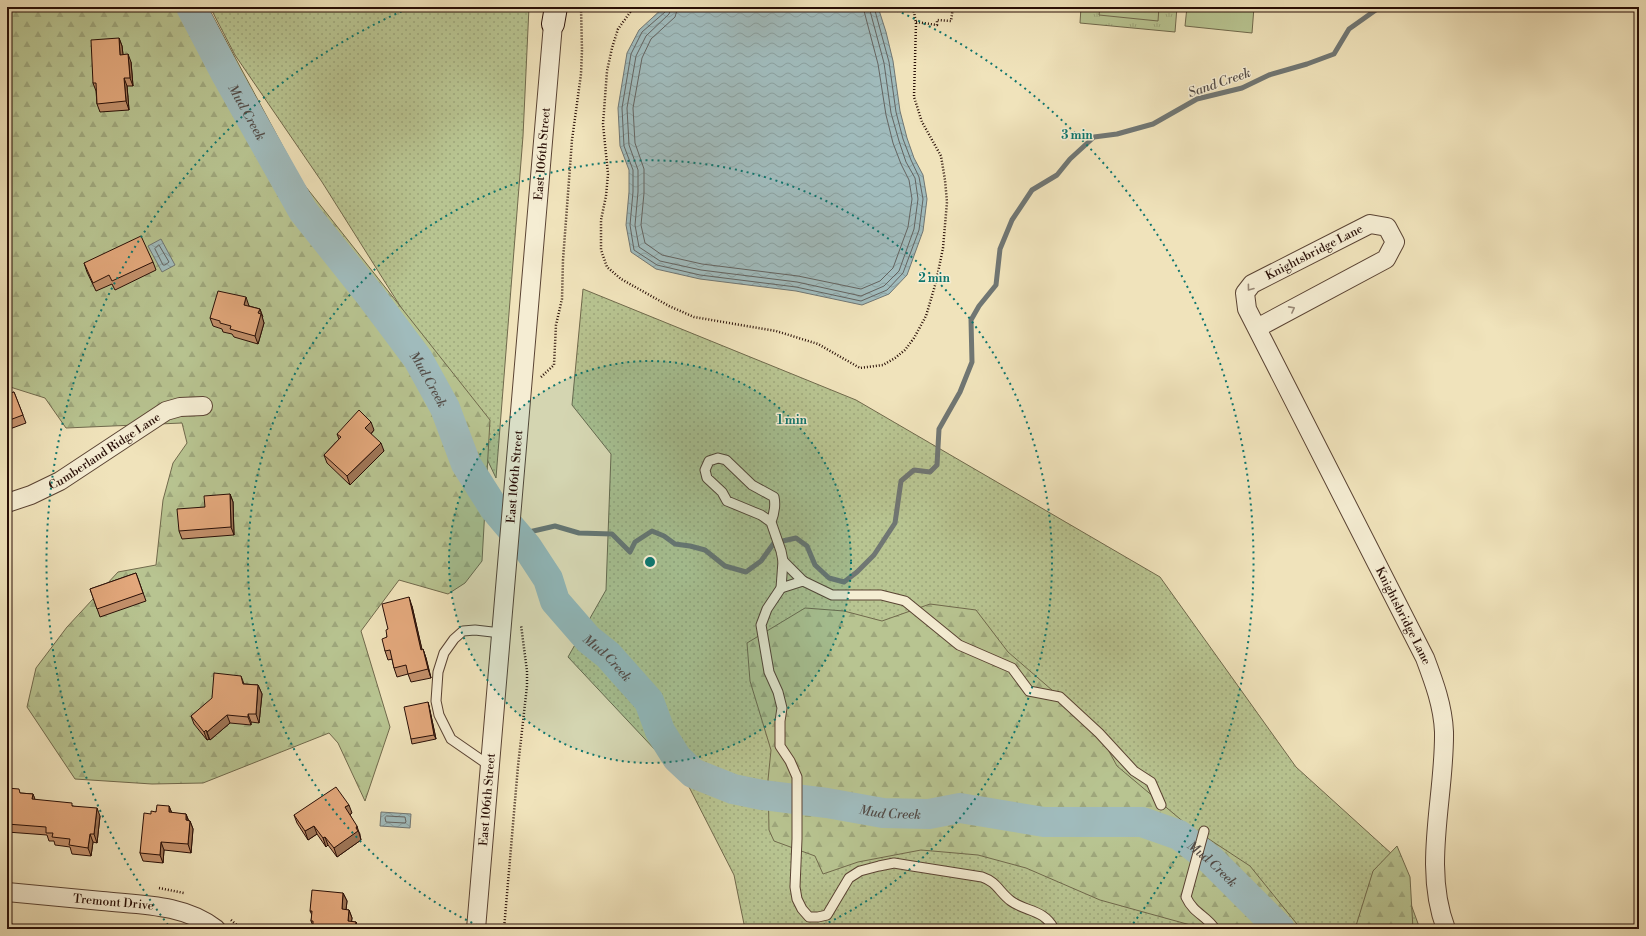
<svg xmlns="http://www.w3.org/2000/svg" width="1646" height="936" viewBox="0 0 1646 936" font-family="'Libre Bodoni',serif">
<defs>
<pattern id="grass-dots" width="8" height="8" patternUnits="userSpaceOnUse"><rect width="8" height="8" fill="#b8c491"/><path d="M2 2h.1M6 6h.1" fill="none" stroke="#9ea77c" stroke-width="1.8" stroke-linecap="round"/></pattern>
<pattern id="forest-firs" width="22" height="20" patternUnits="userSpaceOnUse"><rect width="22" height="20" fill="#b8c491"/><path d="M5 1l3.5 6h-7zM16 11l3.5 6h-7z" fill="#9ea77c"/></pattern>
<pattern id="park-tufts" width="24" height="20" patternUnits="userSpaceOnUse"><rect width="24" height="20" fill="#b8c491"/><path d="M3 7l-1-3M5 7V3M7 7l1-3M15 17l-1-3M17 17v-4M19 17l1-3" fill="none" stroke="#9ea77c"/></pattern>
<pattern id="water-waves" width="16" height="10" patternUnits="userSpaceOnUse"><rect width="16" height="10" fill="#a0bbbc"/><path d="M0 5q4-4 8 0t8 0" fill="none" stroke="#8aa0a0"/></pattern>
</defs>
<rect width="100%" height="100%" fill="#f0e3bb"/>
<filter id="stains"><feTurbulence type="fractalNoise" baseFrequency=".005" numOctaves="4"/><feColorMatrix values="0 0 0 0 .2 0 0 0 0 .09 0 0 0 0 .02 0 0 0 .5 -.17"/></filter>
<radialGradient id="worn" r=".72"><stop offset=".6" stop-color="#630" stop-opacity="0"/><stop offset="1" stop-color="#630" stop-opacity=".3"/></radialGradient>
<g fill="url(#grass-dots)" stroke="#70694c">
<path d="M210,7H529L523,136L496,478L458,398L322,182L235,55Z"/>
<path d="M583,289L856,400L1160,577L1296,767L1393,855L1420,929H745L734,875L688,785L568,657L606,590L611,454L572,405Z"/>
</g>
<g fill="url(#forest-firs)" stroke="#70694c">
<path d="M7,7H208L302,182L490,420L482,561L465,583L448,594L399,580L361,631L390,727L365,801L338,743L329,733L203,783L152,784L75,779L27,707L36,668L67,627L118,572L156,565L163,500L173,463L187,443L182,423L66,428L45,398L7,386Z"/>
<path d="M930,604L976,610L1008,652L1060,697L1099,733L1117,766L1186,824L1250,866L1301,929H1199L1194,926L1100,900L1026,868L978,855L921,850L858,862L823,874L815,856L774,841L769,830L768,780L771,750L750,681L747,643L805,608L844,611L882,621Z"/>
<path d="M1397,846L1410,877L1413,929H1355L1373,871Z"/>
</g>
<path fill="url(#park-tufts)" stroke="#70694c" d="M1081,7H1177L1175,32L1080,23Z"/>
<g fill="#b8c491" stroke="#70694c">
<path d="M1100,7H1159L1158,21L1099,15Z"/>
<path d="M1187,7H1254L1252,33L1185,26Z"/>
</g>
<g fill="url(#water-waves)" stroke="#707673">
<path d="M664,7H878L886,32L893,61L900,111L907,138L914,158L923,175L927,199L923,231L907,275L889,294L862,305L796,291L700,279L656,269L631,252L626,225L629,192V170L620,146L618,108L627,53L639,30Z"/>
<path d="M161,239L175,265L162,272L148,246Z"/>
<path d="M381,812L411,814L410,828L380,826Z"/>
</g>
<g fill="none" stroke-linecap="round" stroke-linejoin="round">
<g stroke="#646461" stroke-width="1">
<path d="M667,7L665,12L642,32L631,54L622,108L624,146L633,170V192L630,225L634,250L657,265L700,275L796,287L861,301L887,290L903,273L919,230L923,199L919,177L911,160L903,139L896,112L889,62L874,7"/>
<path d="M672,7L669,14L646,36L636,56L627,108L629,145L638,170V192L635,225L639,247L660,261L701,270L797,282L861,296L884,286L899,271L914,229L918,199L915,178L906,162L899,141L891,113L884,63L869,7"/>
<path d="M678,7L675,17L651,39L642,58L633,108L635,143L644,169V193L641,225L645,243L662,255L702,264L798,276L861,289L880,281L893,268L908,227L912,199L909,180L901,164L893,143L886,115L878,64L863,7"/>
<path d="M159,245L169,262L165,265H163L155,249Z"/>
<path d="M387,816L405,817L406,822L405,823L386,822L385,818Z"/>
</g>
<path stroke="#707673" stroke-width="5" d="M520,539L529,532L555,526L579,533L612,534L630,552L635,542L652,531L664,536L675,544L690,546L705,550L725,566L746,572L761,561L774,543L796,538L807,546L815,565L829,578L844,582L857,572L874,555L895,523L901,481L914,470L930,472L937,465L939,429L960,392L972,362L971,320L979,306L996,285L1000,249L1012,220L1032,190L1057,175L1070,159L1094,137L1117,134L1153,124L1197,99L1242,88L1269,75L1307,64L1334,54L1349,29L1380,7"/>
<path stroke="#a0bbbc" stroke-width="30" id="s1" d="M191,7L227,76L303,211L370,295L418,359L445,408L466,464L494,508L527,547L548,579L555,601L588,639L608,655L649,701L660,731L677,758L693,773L733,789L762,795L827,803L883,813L929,814L960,808L1044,822H1142L1179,835L1211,860L1280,929"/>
<g stroke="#5a4333" stroke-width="11">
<g id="lane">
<path d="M771,522C774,514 776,506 774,497L752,485L726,460L718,458L709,461L705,470L707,478L722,492L727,501L761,515L771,522L781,551L783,561L781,588L767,609L761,625L769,672L778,692L782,708L780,721V746L790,761L797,777V839L795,887L797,899L802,909L809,917H818L827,915L849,878L860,871L879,866L894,863L906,865L982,877C997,882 999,892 1011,901C1026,912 1044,909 1054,929"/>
<path d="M783,561L803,581"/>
<path d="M781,588L803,581L832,595H881L905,601L959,645L1012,668L1029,691L1060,697L1099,733L1134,771L1151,782L1161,805"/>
<path d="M490,766L451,739L439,715L436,701L438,672L444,653L454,639L463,631L475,630L501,633"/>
<path d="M1204,831L1186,897C1194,914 1206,915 1215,929"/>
</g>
</g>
<g stroke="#5a4333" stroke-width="20">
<g id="street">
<path id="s2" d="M1257,328L1386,259L1395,242L1387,227L1370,224L1252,284L1245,293L1247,309L1425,658C1434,682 1443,706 1444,732C1445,797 1422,867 1446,929"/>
<path id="s3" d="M7,503L31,495L60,481L166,411L180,407L203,406"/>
<path id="s4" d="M7,892C39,895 70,898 102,901C141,905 184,904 216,929"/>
<path id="s5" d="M476,929L553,24"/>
</g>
</g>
<g stroke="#280e06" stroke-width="24">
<path id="secondary" d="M553,24L556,7"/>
</g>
<g stroke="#280e06" stroke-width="2.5" stroke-dasharray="1 2" stroke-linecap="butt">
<path d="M634,7L618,29L612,48L607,71L603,124L608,174L606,196L601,220V250L607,267L621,279L669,306L694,317L776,331L818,344L860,368L883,365L895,358L905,350L914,338L926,316L936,282L943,248L947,202L945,180L941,156L922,122L914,97L916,23L914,12L910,7"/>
<path d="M988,7L1013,9V7"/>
<path d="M916,22L937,25V20L951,21L953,7"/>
<path d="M541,377L554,365L556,325L562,299L563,260L572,140L581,74L582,50L581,7"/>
<path d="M159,888L184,893"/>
<path d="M231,920L241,929"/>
<path d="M504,929L518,766L527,686V671L521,625"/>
</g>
<use href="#lane" stroke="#f5edd3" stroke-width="9"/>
<use href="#street" stroke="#f5edd3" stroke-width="18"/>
<use href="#secondary" stroke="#f5edd3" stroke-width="22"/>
</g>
<g fill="#c3906b" stroke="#280e06">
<path d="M17,7H25L18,10Z"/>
<path d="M119,38L122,46L123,55L131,62L133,86H127L129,110L100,112L97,104L96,91L93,83Z"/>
<path d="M153,262L156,270L115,290L112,284L96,291L87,272L84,263Z"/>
<path d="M249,306L260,309L263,317L262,318L264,323L258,344L234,337L232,334L223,332L222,329L213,326L210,318Z"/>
<path d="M14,392L26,423L7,430V394Z"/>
<path d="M374,430L371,434L384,451L350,485L327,463L324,455L339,439L337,434Z"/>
<path d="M230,494L233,502L234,535L182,539L179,531L205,507Z"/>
<path d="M136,573L146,601L100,617L90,589Z"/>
<path d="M412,606L422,650L423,649L426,658L431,678L411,682L408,674L397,677L394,668L392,659L388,660L385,651L387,637L388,629Z"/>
<path d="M241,676L244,684L258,685L262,694L259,723L251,722V725L230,723L210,740L209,739L207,740L194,724L191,716Z"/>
<path d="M428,702L429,706L436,739L412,744L411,739Z"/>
<path d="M7,788L20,793L33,794L35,800L73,806L100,816L97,843L93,842L91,856L72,854L70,847L55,845L54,841H49L47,835L7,832Z"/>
<path d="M169,806L172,813L186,814L189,821H190L193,829L191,853L164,850L163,863L143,861L140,853L151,814Z"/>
<path d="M352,813L350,815L360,834V835L361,840L337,857L328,845L326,847L317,834L308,840L297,823L294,815Z"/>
<path d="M343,893L347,901L346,910H349L352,918L351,922H356L358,929H313V926L311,921L312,915L310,911Z"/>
</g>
<g fill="#9f7657" stroke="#280e06">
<path d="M119,38L122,46L124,63L120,55Z"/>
<path d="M128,54L131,62L133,86L130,78Z"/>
<path d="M124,78L127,86L129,110L126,101Z"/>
<path d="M246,297L249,306L247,313L244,305Z"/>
<path d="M260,309L264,323L258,344L255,336L258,313Z"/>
<path d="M371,422L374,430L368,437L365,428Z"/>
<path d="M381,443L384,451L350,485L347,476Z"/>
<path d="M230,494L233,502L234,535L231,527Z"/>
<path d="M409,597L412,606L424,658L421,650Z"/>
<path d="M423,649L426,658L431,678L428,669Z"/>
<path d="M258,685L262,694L259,723L256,714Z"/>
<path d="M428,702L429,706L436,739L434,735Z"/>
<path d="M248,714L251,722V725L248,717Z"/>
<path d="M227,715L230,723L210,740L207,732Z"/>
<path d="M206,730L209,739L207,740L204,732Z"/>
<path d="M33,794L36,802L32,799Z"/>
<path d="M349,805L352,813L348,816L345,807Z"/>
<path d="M169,806L172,814L169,812Z"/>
<path d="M97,808L100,816L97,843L94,834Z"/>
<path d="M186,814L189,823L186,820Z"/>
<path d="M190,821L193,829L191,853L188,844Z"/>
<path d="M314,826L317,834L308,840L305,831Z"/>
<path d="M357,826L361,840L337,857L334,848L356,828Z"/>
<path d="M90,834L93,842L91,856L88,848Z"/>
<path d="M325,837L328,845L326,847L323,838Z"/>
<path d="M161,842L164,850L163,863L160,855Z"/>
<path d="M343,893L347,901L345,918L342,909Z"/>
<path d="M349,910L352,918L351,929L348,921Z"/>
<path d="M356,922L358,929H355Z"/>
</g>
<g fill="#e3a87c" stroke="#280e06">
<path d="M119,38L120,55L128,54L130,78H124L126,101L97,104L96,83H93L91,40Z"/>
<path d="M141,236L153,262L112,281L109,275L93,283L84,263Z"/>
<path d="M218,291L246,297L244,305L260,309L258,313L261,314L255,336L230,329L231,326L220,323V321L210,318Z"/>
<path d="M14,392L23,415L7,421V394Z"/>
<path d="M359,410L371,422L365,428L381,443L347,476L324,455L341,437L337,434Z"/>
<path d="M230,494L231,527L179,531L177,509L205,507L204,496Z"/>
<path d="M136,573L143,593L97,609L90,589Z"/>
<path d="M409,597L421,650L423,649L428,669L408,674L406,665L394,668L390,650L385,651L382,639L387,637L386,630L388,629L382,604Z"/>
<path d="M214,673L241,676L243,684L258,685L256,714H248V717L227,715L207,732L206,730L204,732L191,716L212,698Z"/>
<path d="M428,702L434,735L411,739L404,707Z"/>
<path d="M336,787L349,805L345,807L357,826L356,828L358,831L334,848L325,837L323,838L314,826L305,831L294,815Z"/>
<path d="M7,788L19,789L20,793L33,794L32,799L72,803V806L97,808L94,834H90L88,848L69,845L70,839L52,837L53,833H46V827L7,824Z"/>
<path d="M157,805L169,806V812L186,814V820L190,821L188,844L161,842L160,855L140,853L144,813L151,814V811L156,812Z"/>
<path d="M312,890L343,893L342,909L349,910L348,921L356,922L355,929H313V921H311L312,911H310Z"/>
<rect x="7" y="924" width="5" height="5"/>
</g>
<defs><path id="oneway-chevron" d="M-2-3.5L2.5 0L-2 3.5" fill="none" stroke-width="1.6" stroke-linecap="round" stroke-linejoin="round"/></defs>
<g stroke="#998977">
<use href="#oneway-chevron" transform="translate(1250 288) rotate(127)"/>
<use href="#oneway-chevron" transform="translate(1292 309) rotate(-28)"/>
</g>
<circle cx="650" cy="562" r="201" fill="#0f766e" fill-opacity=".12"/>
<g fill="none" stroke="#0f766e" stroke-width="2" stroke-dasharray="2 4">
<circle cx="650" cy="562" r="201"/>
<path d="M483 928A402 402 0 1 1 817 928"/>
<path d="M168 925A604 604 0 0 1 409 8M891 8A604 604 0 0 1 1132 925"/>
</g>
<g text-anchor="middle" stroke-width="3" stroke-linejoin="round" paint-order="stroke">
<g font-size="12" fill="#280e06" stroke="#f5edd3">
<text dy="4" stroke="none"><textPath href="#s5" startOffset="778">East 106th Street</textPath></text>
<text transform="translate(1314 252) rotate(-27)" y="4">Knightsbridge Lane</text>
<text dy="4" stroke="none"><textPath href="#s3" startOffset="111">Cumberland Ridge Lane</textPath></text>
<text dy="4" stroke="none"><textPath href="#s5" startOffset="454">East 106th Street</textPath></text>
<text dy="4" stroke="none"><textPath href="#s2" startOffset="704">Knightsbridge Lane</textPath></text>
<text dy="4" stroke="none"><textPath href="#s5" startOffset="130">East 106th Street</textPath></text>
<text dy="4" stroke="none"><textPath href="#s4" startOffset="107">Tremont Drive</textPath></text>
</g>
<g font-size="13" font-style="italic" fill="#524b46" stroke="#f5edd3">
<text transform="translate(1219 82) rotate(-19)" y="5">Sand Creek</text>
<text dy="5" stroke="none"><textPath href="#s1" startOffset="119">Mud Creek</textPath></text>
<text dy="5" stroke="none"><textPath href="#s1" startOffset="443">Mud Creek</textPath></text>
<text dy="5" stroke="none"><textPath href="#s1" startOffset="778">Mud Creek</textPath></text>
<text dy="5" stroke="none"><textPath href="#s1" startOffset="1126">Mud Creek</textPath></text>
<text dy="5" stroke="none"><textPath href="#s1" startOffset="1463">Mud Creek</textPath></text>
</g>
</g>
<circle cx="650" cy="562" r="6" fill="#0f766e" stroke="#f5edd3" stroke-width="2"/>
<g font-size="12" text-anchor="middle" font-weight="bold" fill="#0f766e" stroke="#f5edd3" stroke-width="3" stroke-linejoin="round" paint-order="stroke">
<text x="1077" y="139">3 min</text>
<text x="934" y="282">2 min</text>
<text x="792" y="424">1 min</text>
</g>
<rect width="1646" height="936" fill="none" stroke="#f0e3bb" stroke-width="24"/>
<rect x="8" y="8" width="1630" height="920" fill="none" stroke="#280e06" stroke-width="2"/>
<rect x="12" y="12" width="1622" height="912" fill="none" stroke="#280e06"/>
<rect width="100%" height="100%" filter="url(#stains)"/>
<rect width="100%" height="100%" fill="url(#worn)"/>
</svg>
